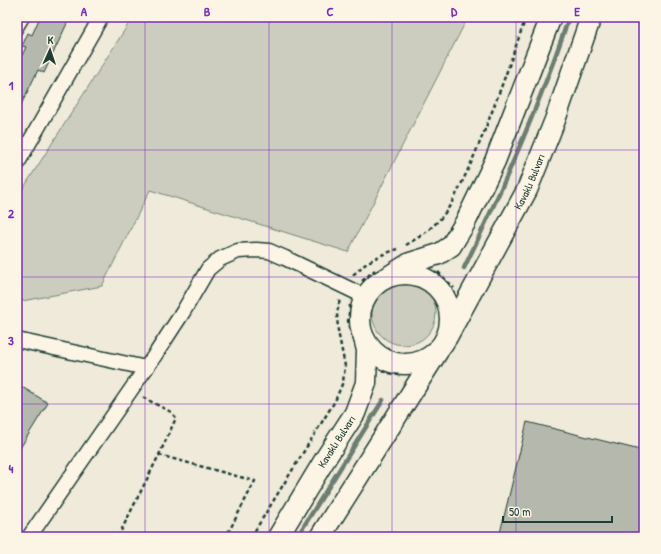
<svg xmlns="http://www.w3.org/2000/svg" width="661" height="554" viewBox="0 0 661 554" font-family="'Patrick Hand',sans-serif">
<rect width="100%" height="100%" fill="#efeada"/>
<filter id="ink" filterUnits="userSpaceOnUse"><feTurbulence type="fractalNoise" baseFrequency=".025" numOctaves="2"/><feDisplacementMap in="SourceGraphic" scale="8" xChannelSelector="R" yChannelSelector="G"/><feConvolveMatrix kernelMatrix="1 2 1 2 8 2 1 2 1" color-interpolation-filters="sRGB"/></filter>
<g filter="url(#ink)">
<g fill="#cccdbf" stroke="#76857a">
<path d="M133,17H468L348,252L150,190L102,286L17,302V198Z"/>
<circle cx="404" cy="313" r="32"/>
</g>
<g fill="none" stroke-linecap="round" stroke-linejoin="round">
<g stroke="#6c7d71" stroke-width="4.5">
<path d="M464,268C504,186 540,104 569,17"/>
<path d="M297,537L383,400"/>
</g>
</g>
<g fill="#b5b9ad" stroke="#1f3d34">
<path d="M40,17H70L44,73L38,70L17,113V66L26,47L22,46L28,33L32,35Z"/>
<path d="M17,384L48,403L17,453Z"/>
<path d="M527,422L644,451V537H499Z"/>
</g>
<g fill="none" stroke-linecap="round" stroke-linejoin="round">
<g stroke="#1f3d34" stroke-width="10">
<path id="service" d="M17,32L26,17"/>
</g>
<g stroke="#1f3d34" stroke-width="17">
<g id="minor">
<path d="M17,164L101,17"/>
<path d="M17,340L146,368"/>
<path d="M29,537L155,355L183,312L208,269L220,259L238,251L256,250L269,251L285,258L366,297"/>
</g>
</g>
<g stroke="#1f3d34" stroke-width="23">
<g id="secondary">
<circle cx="405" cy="319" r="45"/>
<path d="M391,275L410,263L439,254L451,246L465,223L495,161L551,17"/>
<path id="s1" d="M447,337L527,190L555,120L591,17"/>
<path id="s2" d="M278,537L327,456L355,413L366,383L367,350L364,338"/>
<path d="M320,537L438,351"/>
</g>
</g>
<g stroke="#1f3d34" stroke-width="2.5" stroke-dasharray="4 3" stroke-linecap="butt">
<path d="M406,245C418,238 430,230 440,219C454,203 462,182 471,163C492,115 509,66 526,17"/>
<path d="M438,272L454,288"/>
<path d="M353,275C367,261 379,255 398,249"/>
<path d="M362,281L375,270"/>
<path d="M350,305L348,321L351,330"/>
<path d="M382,371L402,376"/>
<path d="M159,455L255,481L226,537"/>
<path d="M118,537L159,455L176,418L171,412L142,397"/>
<path d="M251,537L335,401L343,382L345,366L338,331L337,313L340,299"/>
</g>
<use href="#service" stroke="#fcf5e5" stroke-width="7"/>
<use href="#minor" stroke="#fcf5e5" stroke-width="14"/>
<use href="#secondary" stroke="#fcf5e5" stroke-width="20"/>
</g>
</g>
<path fill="none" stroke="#7b2cbf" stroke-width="1" stroke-opacity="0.55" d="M145,17V537M269,17V537M392,17V537M516,17V537M17,150H644M17,277H644M17,404H644"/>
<g text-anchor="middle" stroke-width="4" stroke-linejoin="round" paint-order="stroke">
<g font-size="11" fill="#1f3d34" stroke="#fcf5e5">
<text dy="4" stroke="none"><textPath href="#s1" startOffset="176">Kavaklı Bulvarı</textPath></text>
<text dy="4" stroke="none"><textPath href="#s2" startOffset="112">Kavaklı Bulvarı</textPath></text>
</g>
</g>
<rect width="661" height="554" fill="none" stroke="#fcf5e5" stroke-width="44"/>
<g transform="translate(50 50) rotate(3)" stroke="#fcf5e5" stroke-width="3" paint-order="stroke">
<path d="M0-3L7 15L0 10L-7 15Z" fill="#1f3d34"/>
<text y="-6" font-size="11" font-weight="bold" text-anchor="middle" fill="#1f3d34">K</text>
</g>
<path d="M503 516v6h109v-6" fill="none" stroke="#1f3d34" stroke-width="2"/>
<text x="509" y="516" font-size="12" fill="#1f3d34" stroke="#fcf5e5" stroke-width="3" paint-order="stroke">50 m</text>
<rect x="22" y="22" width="617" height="510" fill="none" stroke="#7b2cbf" stroke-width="1.5"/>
<g font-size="13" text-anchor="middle" font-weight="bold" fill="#7b2cbf">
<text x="84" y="16">A</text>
<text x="207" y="16">B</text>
<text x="330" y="16">C</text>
<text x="454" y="16">D</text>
<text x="577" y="16">E</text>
<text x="11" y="90">1</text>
<text x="11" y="218">2</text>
<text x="11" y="345">3</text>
<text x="11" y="473">4</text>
</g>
</svg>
